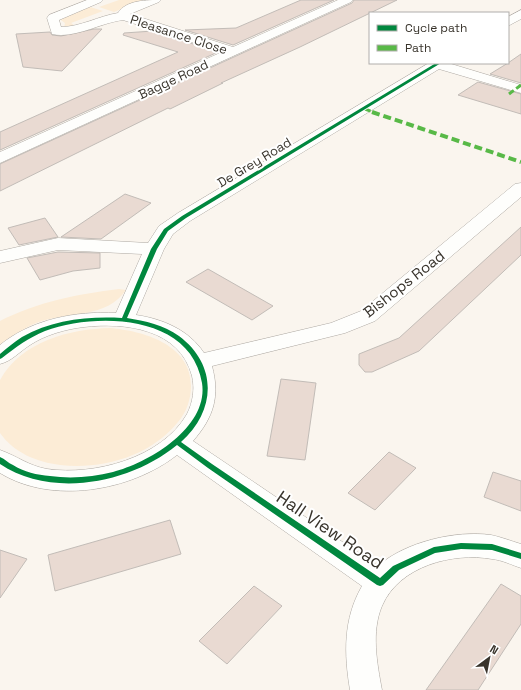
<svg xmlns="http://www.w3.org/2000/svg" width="521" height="690" viewBox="0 0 521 690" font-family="'Space Grotesk',sans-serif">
<rect width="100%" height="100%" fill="#faf5ee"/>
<g fill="#fcecd6">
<path d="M119,0H143L114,12L99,7Z"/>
<path d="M87,6L103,11L71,23L74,25L67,29L64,28L65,23L58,18L86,8Z"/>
<path d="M119,289L126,290C107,318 70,312 42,321C26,326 13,336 0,346V321C37,302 78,294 119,289Z"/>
<path d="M110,328C143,331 191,344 191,386C191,398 187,412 178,422C151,456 102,470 60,465C37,462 14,453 0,433V380C22,341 70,329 110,328Z"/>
</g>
<g fill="#e9dad2" stroke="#c2bcb7">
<path d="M301,0H334L233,45L185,30L236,28Z"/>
<path d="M354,0H397L300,47L221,83H223L170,109L168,108L0,191V164L352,3Z"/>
<path d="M94,29H102L62,71L23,67L16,34L50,32L52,35L61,36Z"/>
<path d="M153,31L218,52L0,150V132L178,52L123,35L124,33Z"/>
<path d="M521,54V83L490,74L508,63Z"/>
<path d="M478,82L521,94V114L458,95Z"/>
<path d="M125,194L151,203L101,239L61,237Z"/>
<path d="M45,218L58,237L19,245L8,228Z"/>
<path d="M521,227V255L419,351L372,372H365L359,365V354L399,338Z"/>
<path d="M58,252L100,253V268L73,271L40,280L27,258Z"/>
<path d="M208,269L273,306L252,320L186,282Z"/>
<path d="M281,379L316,383L305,460L267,456Z"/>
<path d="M389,452L416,468L375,510L348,493Z"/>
<path d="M493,472L521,481V511L484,497Z"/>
<path d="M170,520L181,554L55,591L48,555Z"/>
<path d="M0,550L27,559L0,598Z"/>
<path d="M501,584L521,596V624L478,690H426Z"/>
<path d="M254,586L282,606L227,664L199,641Z"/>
</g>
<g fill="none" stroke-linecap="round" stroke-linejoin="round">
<g stroke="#aea9a3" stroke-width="1">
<g id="minor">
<path d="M87,0H103L101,2L59,20L61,27C80,27 99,16 118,13C126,0 147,0 161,0L159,2L130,14L233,47L338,0H353L351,2L0,163V152L222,52L123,20C100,23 74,39 52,34L47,18L49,15Z"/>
<path d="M521,10V19L508,26V17Z"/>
<path d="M429,63H448L521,85V93L439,69L190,221L173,234L164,249L136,315C163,319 189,330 204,353L331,323L361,311L515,184L521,183V197L375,321L345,333L212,366C220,396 214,417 193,441L378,566C405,542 456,530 491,535C501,537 511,541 521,544V568C512,565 502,560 492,559C453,552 399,566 382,606C371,632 377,663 382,690H350C344,654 343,619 362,586L177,455C131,491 52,505 0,473V450C17,456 29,466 47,469C94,476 162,458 187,414C193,402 195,389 192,376C180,329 125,322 84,327C66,329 45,335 30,345C19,352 12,361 0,364V345C32,319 76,311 116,313L142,254L58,250L0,263V251L58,238L148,243L159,226L178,213Z"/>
</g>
</g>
<use href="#minor" fill="#fefefc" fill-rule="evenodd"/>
<g stroke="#58b947" stroke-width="3" stroke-dasharray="6 3" stroke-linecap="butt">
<path d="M509,94L521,85"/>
<path d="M365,109L375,113"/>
</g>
<path stroke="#58b947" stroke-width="4" stroke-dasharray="8 4" stroke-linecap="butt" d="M372,112L521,162"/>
<g stroke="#fff" stroke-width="2">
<path id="cycleway" d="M436,63H441L186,218L168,231L157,249L127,318C145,321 164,325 179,336C218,365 216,411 181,442L212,464L380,578L393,566L434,547L461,543L492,544L521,553V559L492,550L461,549L435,553L399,570L383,585L380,586L377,585L208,468L177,445C131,483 52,499 0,464V457C5,459 8,463 13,465C24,472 37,475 50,476C71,479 93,477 113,472C149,463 209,427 202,383C191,314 96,312 45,331C28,338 16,347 2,358L0,359V354C7,348 14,342 22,337C52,320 88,316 122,318L151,249L164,229L182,216Z"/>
</g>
<use href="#cycleway" fill="#00873e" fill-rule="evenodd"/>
</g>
<g text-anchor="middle" stroke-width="4" stroke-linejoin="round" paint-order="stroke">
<g font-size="13" fill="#39342c" stroke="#fff">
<text transform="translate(179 34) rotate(18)" y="5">Pleasance Close</text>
<text transform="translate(173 79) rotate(-25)" y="5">Bagge Road</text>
<text transform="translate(254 162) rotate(-31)" y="5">De Grey Road</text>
</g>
<g font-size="15" fill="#39342c" stroke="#fff">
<text transform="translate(404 284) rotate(-38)" y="5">Bishops Road</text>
</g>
<g font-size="18" fill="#39342c" stroke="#fff">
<text transform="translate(330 530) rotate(34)" y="6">Hall View Road</text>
</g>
</g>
<rect x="369" y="12" width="140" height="52" fill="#ffffff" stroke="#b0aeab"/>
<rect x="377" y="25" width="20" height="6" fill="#00873e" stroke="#b0aeab"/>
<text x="405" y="32" font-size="12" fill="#39342c">Cycle path</text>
<rect x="377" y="45" width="20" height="6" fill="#58b947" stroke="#b0aeab"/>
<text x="405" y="52" font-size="12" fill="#39342c">Path</text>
<g transform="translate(489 658) rotate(32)" stroke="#ffffff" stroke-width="3" paint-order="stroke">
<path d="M0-3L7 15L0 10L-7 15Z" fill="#39342c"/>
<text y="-6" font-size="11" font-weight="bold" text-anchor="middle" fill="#39342c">N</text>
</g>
</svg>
